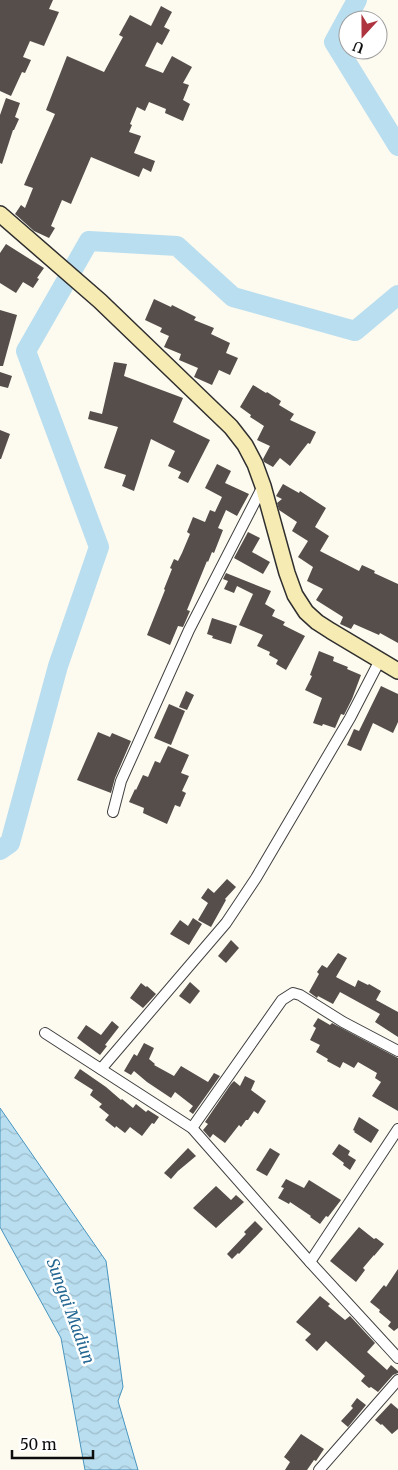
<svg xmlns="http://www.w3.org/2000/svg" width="398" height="1470" viewBox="0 0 398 1470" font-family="Merriweather,serif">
<defs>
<pattern id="water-waves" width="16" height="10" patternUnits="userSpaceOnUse" patternTransform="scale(1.25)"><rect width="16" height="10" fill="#b9deef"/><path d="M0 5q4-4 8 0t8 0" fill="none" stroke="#9ebdcc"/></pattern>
</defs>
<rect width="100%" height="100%" fill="#fdfaf0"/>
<path fill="url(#water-waves)" stroke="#4895bf" d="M0,1108L106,1261L123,1387L118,1401L138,1470H85L61,1338L0,1227Z"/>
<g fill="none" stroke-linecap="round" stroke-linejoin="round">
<g stroke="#b9deef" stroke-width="20">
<path d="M357,0L334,42L398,146"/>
<path d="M0,850L10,843L58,666L99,547L26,351L89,241L177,246L233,297L355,331L398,295"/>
</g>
</g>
<g fill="#554e4b">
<path d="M0,0H53L49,9L59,12L44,46L30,41L23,57L31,60L25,73L22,72L11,96L0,91Z"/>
<path d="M161,6L172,12L164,27L170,30L162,45L157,42L145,66L163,73L172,56L192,67L183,83L189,85L183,100L190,104L183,121L165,113L166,109L149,102L145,111L137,107L130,124L132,125L129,132L141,136L134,153L155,161L151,172L143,168L139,177L91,157L71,204L62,200L51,226L55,228L49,238L34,231L15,214L21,205L25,208L33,188L24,185L55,114L46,110L67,56L104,72L123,37L119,35L130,15L151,26Z"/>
<path d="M6,98L20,103L15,117L19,119L14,130H13L2,164L0,163V115Z"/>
<path d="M6,244L44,268L37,278L39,279L33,288L23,282L16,293L0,283V253Z"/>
<path d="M154,299L171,307L172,305L196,317L194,320L214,328L211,334L230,343L226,353L238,358L230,375L219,370L212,385L194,377L198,368L179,360L181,354L164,347L169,336L160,332L162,328L145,320Z"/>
<path d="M0,310L17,315L3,366H0Z"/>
<path d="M114,362L127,364L124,376L183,398L173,422L210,440L188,483L178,478L181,472L168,466L175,451L151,439L134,491L122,486L126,475L104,468L118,427L88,419L90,411L102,414Z"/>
<path d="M0,372L12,376L8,388L0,386Z"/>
<path d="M253,385L266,393L267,392L281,401L279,405L294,414L290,420L316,432L310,444L308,443L290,466L280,458L273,467L264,462L263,459L270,446L257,440L264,426L250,417L251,415L240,407Z"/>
<path d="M0,430L10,434L1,459H0Z"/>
<path d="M217,464L231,471L225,483L249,494L237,516L226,510L218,528L223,530L214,553L212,552L208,562L207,561L187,610L190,611L183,627L178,626L170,645L147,635L165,590L164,589L172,569L170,568L174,559L178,561L182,553L190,534L187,532L193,517L205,522L210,510L215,512L222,497L205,488Z"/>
<path d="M283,484L299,493L300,491L326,508L315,527L329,536L320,551L359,571L362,565L375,571L374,573L398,584V643L380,633L379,635L354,624L351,629L340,624L343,617L316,600L323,589L307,581L313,567L298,557L308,541L292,531L297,522L279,510L277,503L282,499L276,496Z"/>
<path d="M248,532L260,538L252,552L270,562L263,574L234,558Z"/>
<path d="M226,573L271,591L265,604L275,610L272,616L285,622L283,625L305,636L286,670L276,664L278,660L269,655L270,652L257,646L263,635L239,625L253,594L237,586L234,593L224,589L228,581L223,579Z"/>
<path d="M212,618L237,626L231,644L212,638L213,636L207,634Z"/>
<path d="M319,651L334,657L333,661L348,667L347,669L361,675L352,699L344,715L341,714L335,728L323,724L322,726L313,723L322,698L305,690L312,676L310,675Z"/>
<path d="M381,686L398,694V722L393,733L373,723L361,751L347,745L354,729L359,731Z"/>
<path d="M186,691L194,695L187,710L179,707Z"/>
<path d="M169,704L185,711L171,745L154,738Z"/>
<path d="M98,732L110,737L112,733L131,741L115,778L111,793L77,780Z"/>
<path d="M168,746L189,755L181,773L189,776L182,791L186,793L180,807L175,805L167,824L143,813L144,808L129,802L135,789L136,790L143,775L148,777L155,761L160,763Z"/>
<path d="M227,879L236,887L225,899L226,900L211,927L198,920L208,903L201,898L208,888L214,893Z"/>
<path d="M193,918L202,924L189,945L170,934L180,920L188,926Z"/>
<path d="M231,940L239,948L226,963L218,956Z"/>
<path d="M338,953L347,958L336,977L355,987L358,980L368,985L369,984L381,991L376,1000L398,1012V1037L375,1022L380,1014L340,992L333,1004L318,996L317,998L309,992L319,974L317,972L322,965L327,968Z"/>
<path d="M190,982L200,991L190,1004L179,996Z"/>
<path d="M141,983L146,987L147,986L156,994L143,1008L130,998Z"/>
<path d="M318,1018L330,1025L332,1023L398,1058V1111L372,1096L381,1082L375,1078L377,1073L358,1062L354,1068L343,1062L340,1068L327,1061L328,1059L316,1052L320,1045L310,1040L316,1028L313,1026Z"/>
<path d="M112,1021L119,1027L105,1045L107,1046L100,1055L77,1038L86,1025L101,1035Z"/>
<path d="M144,1043L154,1048L149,1059L155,1064L154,1065L174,1076L181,1066L208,1082L214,1073L220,1076L193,1114L189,1111L193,1106L175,1092L171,1098L147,1082L134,1071L131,1075L124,1071L134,1054L137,1056Z"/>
<path d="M80,1069L106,1087L121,1100L122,1099L133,1108L136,1104L146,1112L148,1110L159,1117L154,1124L152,1123L142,1136L130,1127L125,1133L116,1126L115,1128L105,1120L109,1115L99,1107L102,1104L90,1095L93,1090L74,1078Z"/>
<path d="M245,1076L255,1081L251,1090L266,1101L258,1114L254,1111L248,1120H246L241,1127L239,1125L225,1143L213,1134L210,1138L203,1130L208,1124L205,1122L231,1084L234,1081L240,1086Z"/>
<path d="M359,1117L379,1130L371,1143L354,1132L355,1131L353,1130Z"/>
<path d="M339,1144L350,1151L348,1155L356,1160L350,1170L343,1165L344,1163L332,1154Z"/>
<path d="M188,1148L196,1156L178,1171L171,1179L164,1173Z"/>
<path d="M270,1148L280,1154L267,1176L256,1170Z"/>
<path d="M286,1179L304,1188L309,1180L341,1200L328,1217L326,1216L320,1224L310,1217L311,1216L290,1202L289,1204L278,1198L284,1188L281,1187Z"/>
<path d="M216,1186L231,1200L236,1195L244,1202L216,1228L193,1208Z"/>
<path d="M255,1221L263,1229L239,1254L238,1253L232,1259L227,1254L246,1234L244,1232Z"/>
<path d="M359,1227L374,1239L376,1238L384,1244L374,1256V1255L363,1268L365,1270L356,1282L330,1261Z"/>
<path d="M398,1269V1328L394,1331L388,1326L391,1322L379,1312L380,1310L370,1302L384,1285L386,1287Z"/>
<path d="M320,1296L330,1304L328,1306L345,1320L350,1316L375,1343L367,1352L387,1370L391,1365L398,1371V1373L393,1375L378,1392L371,1387L369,1388L361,1381L365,1376L326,1341L317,1351L305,1340L311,1334L296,1322Z"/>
<path d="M357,1398L366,1405L348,1427L341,1421L353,1408L351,1406Z"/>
<path d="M391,1403L398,1409V1429L392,1434L382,1424L381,1425L375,1420Z"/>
<path d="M301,1434L324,1449L316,1461L314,1460L307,1470H285L290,1462L284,1457Z"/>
</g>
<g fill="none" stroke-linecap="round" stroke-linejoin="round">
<g stroke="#404040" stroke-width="12">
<g id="street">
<path d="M113,812L121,781L189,630L263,486"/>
<path d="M45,1033L192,1128L310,1262L398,1358"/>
<path d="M101,1069L226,923L256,878L350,718L380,660"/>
<path d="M192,1128L282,1000L293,993L300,995L343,1022L398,1051"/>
<path d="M310,1262L398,1129"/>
<path d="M319,1470L398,1380"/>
</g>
</g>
<g stroke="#2f2f2f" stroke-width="18">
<path id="secondary" d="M0,214L100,301L231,427L245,445L255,464L263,486L287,573L295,595L306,612L317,622L331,631L398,671"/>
</g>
<use href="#street" stroke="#fff" stroke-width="10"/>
<use href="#secondary" stroke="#f6ebb2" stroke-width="15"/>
</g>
<g text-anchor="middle" stroke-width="5" stroke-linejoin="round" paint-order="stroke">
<g font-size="16" font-style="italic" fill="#246792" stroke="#fff">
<text transform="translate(71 1311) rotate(70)" y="6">Sungai Madiun</text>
</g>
</g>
<g transform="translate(363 35) rotate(201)"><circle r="24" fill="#ffffff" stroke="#9e9e9e"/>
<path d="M0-4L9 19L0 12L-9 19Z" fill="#ae3440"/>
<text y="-8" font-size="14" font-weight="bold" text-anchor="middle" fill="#0d0d0d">U</text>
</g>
<path d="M12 1450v8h81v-8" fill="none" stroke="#0d0d0d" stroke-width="2.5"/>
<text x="20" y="1450" font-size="15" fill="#0d0d0d" stroke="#ffffff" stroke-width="4" paint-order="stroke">50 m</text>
</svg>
